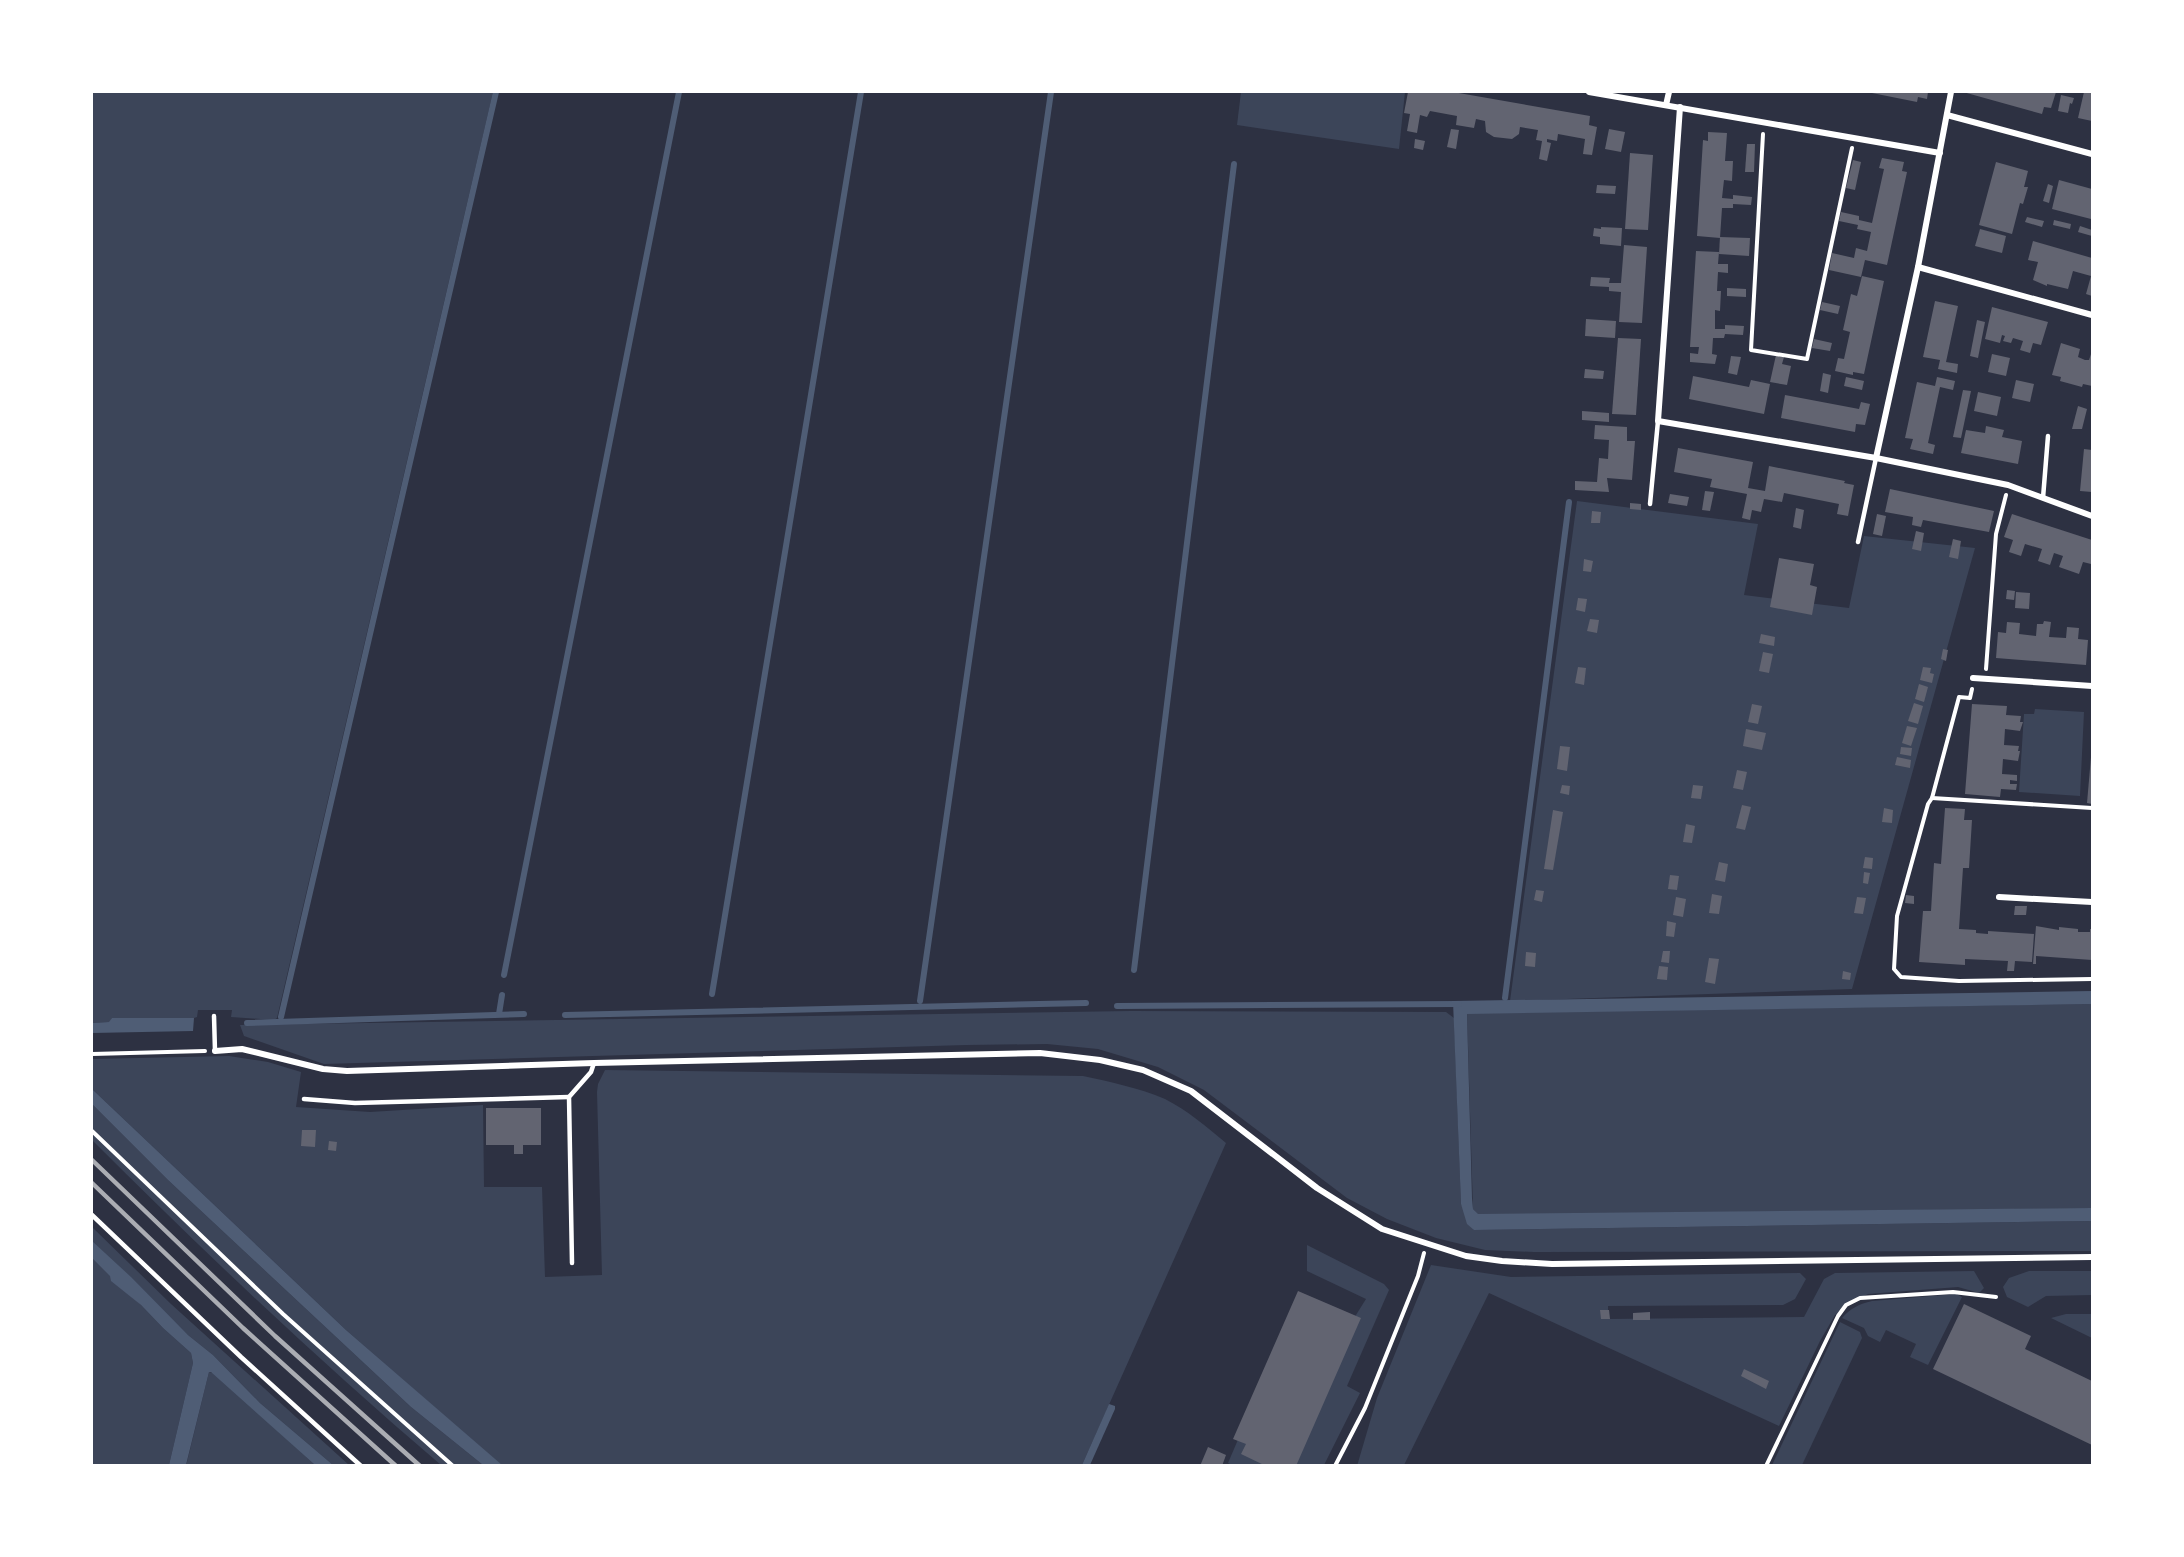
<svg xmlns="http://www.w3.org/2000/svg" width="2184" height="1557" viewBox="0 0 2184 1557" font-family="'Sofia Sans Condensed',sans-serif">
<rect width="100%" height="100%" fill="#2d3142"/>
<g fill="#3c4559">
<path d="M92,92H493L277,1018L274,1020L231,1017L232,1010H198L197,1017L194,1018H112L110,1022L92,1023Z"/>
<path d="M1241,92H1405L1399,149L1237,125Z"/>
<path d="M1577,501L1758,524L1744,595L1849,608L1864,536L1975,548L1852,989L1510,1001Z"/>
<path d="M2035,709L2084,712L2080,796L2019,792L2024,714H2034Z"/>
<path d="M2092,1004V1208L1478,1215L1473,1209L1467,1013Z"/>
<path d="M1131,1011L1446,1012L1454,1018L1461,1204L1474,1230L2092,1221V1251L1534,1252L1485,1250L1436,1238L1387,1219L1347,1198L1204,1090L1158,1067L1098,1049L1047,1044L966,1045L324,1064L244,1036L240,1025Z"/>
<path d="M229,1056L268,1062L301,1072L296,1107L370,1112L483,1105L484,1187H542L545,1277L602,1275L597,1092L598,1084L605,1070L1083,1076C1111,1082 1139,1088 1165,1099C1187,1110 1207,1127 1226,1143L1082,1465L502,1466L346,1330L92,1089V1059Z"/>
<path d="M92,1104L168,1180L411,1407L483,1465H441C320,1362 204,1252 92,1140Z"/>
<path d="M92,1227L171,1304L349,1465H333L260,1403L213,1355L188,1335L92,1242Z"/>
<path d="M1307,1245L1384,1284L1389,1290L1347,1386L1360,1393L1324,1465L1234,1466L1228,1463L1297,1302L1351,1323L1366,1299L1307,1271Z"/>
<path d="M92,1258L141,1305L163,1328L191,1353L193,1363L169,1465H92Z"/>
<path d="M1431,1265L1511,1277L1800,1273L1806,1279L1795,1299L1783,1305L1608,1306V1319L1804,1317L1824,1279L1835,1273L1974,1271L1984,1288L1979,1293L1958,1287L1868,1294L1849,1303L1835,1315L1820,1341L1779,1426L1489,1293L1404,1465L1357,1466L1377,1398Z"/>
<path d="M2029,1271H2092V1295L2046,1296L2028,1307L2007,1297L2003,1287L2009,1278Z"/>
<path d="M1956,1294L1962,1297L1928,1365L1910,1357L1916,1344L1886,1330L1880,1342L1868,1336L1864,1328L1842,1318C1851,1308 1859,1304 1872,1301Z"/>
<path d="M2066,1314H2092V1338L2051,1318Z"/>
<path d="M1840,1322L1860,1332L1862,1338L1802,1465H1772Z"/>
<path d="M209,1372L214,1373L315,1465L186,1466Z"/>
</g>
<g fill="#4f5d75">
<path d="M2092,991V1004L1467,1014L1472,1198L1473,1209L1478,1214L2092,1208V1221L1474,1230L1467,1224L1461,1204L1453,1001Z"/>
<path d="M112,1018H194L193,1031L92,1033V1023L109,1022Z"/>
<path d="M92,1089L346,1330L502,1465H483L411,1407L168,1180L92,1104Z"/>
<path d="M92,1241L131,1277L188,1335L213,1355L260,1403L333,1465H315L211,1372H209L186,1465H169L193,1363L191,1353L163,1328L141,1305L111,1281L110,1276L92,1258Z"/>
<path d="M1109,1404L1115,1406V1409L1090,1465H1082Z"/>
</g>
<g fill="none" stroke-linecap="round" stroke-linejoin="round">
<g stroke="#4f5d75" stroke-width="6">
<path d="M1134,970L1234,164"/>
<path d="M504,975L679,92"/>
<path d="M712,994L861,92"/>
<path d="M1505,998L1569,502"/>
<path d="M920,1001L1051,92"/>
<path d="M1117,1006L1459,1004"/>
<path d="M499,1014L502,995"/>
<path d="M565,1015L1086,1003"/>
<path d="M281,1017L496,92"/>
<path d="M247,1023L524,1014"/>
</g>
</g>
<g fill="#626471">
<path d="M1408,92H1453L1590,116L1589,125L1597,127L1592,155L1583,154L1585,139L1558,134L1557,141L1547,139V142L1551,143L1547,161L1539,159L1542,141L1536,140L1538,130L1520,127L1519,134L1512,139L1494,137L1486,132L1485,121L1476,119L1474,128L1456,125L1457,116L1430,111L1427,117L1420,115L1417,133L1407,131L1410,114L1404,113Z"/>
<path d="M1867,92H1928L1927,99L1918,97L1917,102Z"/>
<path d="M1963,92H2041L2047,93L2048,92H2056L2051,108L2044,107L2042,114Z"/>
<path d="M2084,92H2092V121L2078,118Z"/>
<path d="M2061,95L2074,98L2072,104L2070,103L2068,113L2058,111Z"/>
<path d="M1451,129L1459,130L1456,149L1447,147Z"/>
<path d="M1609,129L1625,132L1621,152L1605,149Z"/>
<path d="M1708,132L1727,133L1725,161H1733L1732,181L1724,180L1722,198L1733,199V195L1752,197L1751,205L1733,204V208H1722L1720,238L1697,236L1703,140L1708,141Z"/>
<path d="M1415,139L1425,141L1423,150L1414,148Z"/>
<path d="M1747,144H1755L1754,172H1745Z"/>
<path d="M1630,153L1653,155L1648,230L1625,229Z"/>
<path d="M1882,158L1904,162L1902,171L1907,172L1887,265L1865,260L1861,277L1829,270L1832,253L1854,258L1856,248L1867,251L1871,232L1857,229L1858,225L1839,221L1841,212L1859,216V220L1872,223L1884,169L1879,168Z"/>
<path d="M1853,160L1861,162L1855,190L1846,188Z"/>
<path d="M1996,162L2028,171L2024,187H2028L2023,204L2020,203L2012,234L1979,225Z"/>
<path d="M2059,180L2092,189L2091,219L2052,209Z"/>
<path d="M2048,184L2053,186L2049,203L2043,201Z"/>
<path d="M1597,185L1616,186L1615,194L1596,193Z"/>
<path d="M2027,217L2044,221L2042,227L2025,222Z"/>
<path d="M2054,220L2071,224L2070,229L2053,225Z"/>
<path d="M2080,226L2092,230V236L2078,232Z"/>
<path d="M1601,227L1622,228L1621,246L1600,244V237L1593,236L1594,228L1601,229Z"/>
<path d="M1980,229L2006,236L2002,253L1975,246Z"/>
<path d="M1720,237L1750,238L1749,256L1719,254Z"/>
<path d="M2033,241L2092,258V296L2086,294L2091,276L2073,271L2068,289L2047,284V286L2033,280L2038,262L2028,260Z"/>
<path d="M1624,245L1647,247L1642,323L1619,322L1621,292L1609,291V287L1590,286L1591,277L1610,278L1609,283H1621Z"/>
<path d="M1696,251L1719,252L1718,264H1728V273L1718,272L1717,291H1721L1720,311L1715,310V329H1725V325L1744,326L1743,335L1725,334L1724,338H1713L1712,354L1717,355L1715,364L1690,362V353L1698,354L1699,347H1690Z"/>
<path d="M1862,276L1884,281L1864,374L1853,372V375L1835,371L1838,358L1844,359L1850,332L1843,330L1851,294L1857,296Z"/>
<path d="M1727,288L1746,289V297L1727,296Z"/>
<path d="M1935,301L1958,306L1946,362L1958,364L1957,373L1938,369L1940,360L1923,357Z"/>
<path d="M1822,302L1840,306L1838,314L1820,310Z"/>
<path d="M1992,307L2048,322L2041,345L2033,343L2030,353L2020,350L2023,341L2013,338L2011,343L2003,341L2005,336L2002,335L2000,343L1985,339Z"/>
<path d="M1586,319L1616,321L1615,338L1585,336Z"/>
<path d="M1977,320L1985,322L1978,358L1970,356Z"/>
<path d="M1618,338L1641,339L1636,415L1612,414Z"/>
<path d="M1814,339L1832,343L1830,351L1812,348Z"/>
<path d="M2061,343L2080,349L2078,357L2085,360H2089L2092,351V386L2083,384L2082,387L2060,381L2061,377L2052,375Z"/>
<path d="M1992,354L2010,358L2006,376L1988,372Z"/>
<path d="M1776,355L1784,357L1782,364L1791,366L1787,385L1770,382Z"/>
<path d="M1731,356L1741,357L1737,375L1728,373Z"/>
<path d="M1585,369L1604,371L1603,379L1584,378Z"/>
<path d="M1823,373L1831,375L1828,393L1820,391Z"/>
<path d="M1693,376L1749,387L1751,380L1770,384L1764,414L1689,399Z"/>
<path d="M1846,377L1864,381L1862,390L1844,386Z"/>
<path d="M1937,377L1955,381L1953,390L1940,387L1928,443L1935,445L1933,454L1910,449L1913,439L1905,438L1917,382L1935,386Z"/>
<path d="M2016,380L2034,384L2030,402L2012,398Z"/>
<path d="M1963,390L1971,391L1961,438L1953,437Z"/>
<path d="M1978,392L2001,397L1997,416L1974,411Z"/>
<path d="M1785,395L1859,409L1861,402L1870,404L1865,425L1856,424L1855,432L1781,418Z"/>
<path d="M2078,406L2087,409L2082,429H2072Z"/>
<path d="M1582,411L1609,413V422L1582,420Z"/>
<path d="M1595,425L1627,427V441H1635L1632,480L1607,478L1609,492L1575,490V481L1597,482L1599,458L1608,459L1609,440L1594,439Z"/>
<path d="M1986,426L2004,430L2002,437L2022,441L2018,464L1961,453L1966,430L1985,433Z"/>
<path d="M1678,448L1753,462L1748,488L1765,491L1769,466L1845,481L1844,483L1854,485L1848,516L1837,514L1839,504L1784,493L1782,502L1764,499L1761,512L1752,510L1750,520L1742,518L1747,494L1710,487L1712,479L1674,472Z"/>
<path d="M2084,449L2092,450V492L2080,491Z"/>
<path d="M1890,489L1994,511L1989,532L1923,520L1921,527L1912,525L1913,517L1885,512Z"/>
<path d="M1705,491L1714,492L1710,511L1702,510Z"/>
<path d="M1670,494L1689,497L1687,506L1668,503Z"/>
<path d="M1630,503L1641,504V510L1630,509Z"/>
<path d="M1796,508L1804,510L1801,529L1793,527Z"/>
<path d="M1592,511L1601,512L1600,523H1591Z"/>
<path d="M1877,514L1886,516L1882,536L1873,534Z"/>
<path d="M2012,514L2092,540L2091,564L2083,562L2079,574L2059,567L2063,556L2054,553L2050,565L2038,561L2042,549L2025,544L2021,556L2009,552L2013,540L2004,537Z"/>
<path d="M1916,531L1924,533L1921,551L1912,549Z"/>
<path d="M1953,539L1961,541L1958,559L1949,557Z"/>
<path d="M1779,558L1814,564L1810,585L1817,587L1812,615L1770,607Z"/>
<path d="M1584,559L1593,561L1591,572L1583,571Z"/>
<path d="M2007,590L2015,591L2014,600L2006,599Z"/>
<path d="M2016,592L2030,593L2029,609L2015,608Z"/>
<path d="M1578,598L1587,599L1585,612L1576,610Z"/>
<path d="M1590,619L1599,620L1597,633L1587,631Z"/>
<path d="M2044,621L2051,622L2049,637L2066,638L2067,627L2079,628L2078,639L2088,640L2086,665L1996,658L1998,632L2006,633L2007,622L2020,623L2019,634L2036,636L2037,624H2043Z"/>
<path d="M1761,634L1775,637L1774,646L1759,643Z"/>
<path d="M1943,649L1948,650L1946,661L1941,659Z"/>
<path d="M1763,652L1773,654L1769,673L1759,671Z"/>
<path d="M1578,667L1586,668L1584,685L1575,683Z"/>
<path d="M1923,667L1931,668L1930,673L1934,674L1932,683L1920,680Z"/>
<path d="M1919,684L1928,687L1924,702L1915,699Z"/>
<path d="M1914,703L1923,706L1918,724L1908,721Z"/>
<path d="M1752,704L1762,706L1758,724L1748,722Z"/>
<path d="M1972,704L2007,706L2006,715L2021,716L2020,722H2023L2020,731L2005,729L2004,745L2019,746L2018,751H2020L2018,761L2003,759L2002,774L2017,775V781L2010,780V784H2017L2016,790L2001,789L2000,797L1965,794Z"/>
<path d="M1907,726L1917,728L1911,746L1902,743Z"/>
<path d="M1746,729L1766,733L1762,750L1743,746Z"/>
<path d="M1560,746L1570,747L1567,771L1557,769Z"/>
<path d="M1901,747L1912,748L1911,756L1900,754Z"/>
<path d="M1897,757L1911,760L1910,768L1895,765Z"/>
<path d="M2091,757H2092V804L2087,803Z"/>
<path d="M1737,770L1747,772L1743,790L1733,788Z"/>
<path d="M1562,785L1570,786L1569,795L1560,793Z"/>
<path d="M1693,785L1703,786L1701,799L1691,798Z"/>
<path d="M1742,805L1751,807L1745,830L1736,828Z"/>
<path d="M1884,808L1893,810L1892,823L1882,822Z"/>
<path d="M1945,808L1965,809L1964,820H1972L1969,868H1963L1959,929L1976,930V933L1988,934V931L2034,934L2032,962L2015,961L2014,971H2007L2008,961L1965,959V965L1919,962L1923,911H1931L1934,863L1941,864Z"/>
<path d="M1553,810L1563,812L1553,870L1544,869Z"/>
<path d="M1686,824L1695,826L1692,843L1683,842Z"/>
<path d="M1865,857L1873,858L1872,869L1863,868Z"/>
<path d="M1719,862L1728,864L1725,882L1715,880Z"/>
<path d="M1864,872L1870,873L1868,884L1863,883Z"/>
<path d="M1670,875L1679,876L1677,890L1668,889Z"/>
<path d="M1536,890L1544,891L1542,902L1534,900Z"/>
<path d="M1712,894L1722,896L1719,914L1709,913Z"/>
<path d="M1906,895L1914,896V904L1905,903Z"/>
<path d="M1676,897L1686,899L1683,917L1673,915Z"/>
<path d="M1857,897L1866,898L1863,914L1854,913Z"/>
<path d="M2015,906H2027L2026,915H2014Z"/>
<path d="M1667,921L1676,923L1674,937L1666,936Z"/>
<path d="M2036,926L2059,930V927L2078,929V932H2090V929H2092V960L2036,956V964H2033Z"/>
<path d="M1663,951H1670L1669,963L1661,962Z"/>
<path d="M1526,952L1536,953L1535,967L1525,966Z"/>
<path d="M1709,958L1719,959L1715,984L1705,982Z"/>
<path d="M1659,966L1668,967L1667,980L1657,979Z"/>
<path d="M1843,971L1851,973L1850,980L1842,979Z"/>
<path d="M486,1108H541V1145H523V1154H514V1145H486Z"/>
<path d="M302,1130H316L315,1147L301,1146Z"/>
<path d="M329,1141L337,1142L336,1151L328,1150Z"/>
<path d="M1298,1291L1361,1318L1296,1466H1266L1241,1454L1246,1444L1233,1439Z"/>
<path d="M1964,1304L2031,1336L2025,1349L2092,1381V1445L1933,1369Z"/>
<path d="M1600,1310H1609L1610,1319H1601Z"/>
<path d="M1650,1312V1320H1633V1313Z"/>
<path d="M1744,1369L1769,1381L1766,1389L1741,1376Z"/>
<path d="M1208,1447L1226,1455L1222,1466H1200Z"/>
</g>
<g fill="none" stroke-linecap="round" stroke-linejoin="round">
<g stroke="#fff" stroke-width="4">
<path d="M1763,134L1751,350L1807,359L1852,148"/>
<path d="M1986,669L1996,534L2006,495"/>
<path d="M1972,689L1970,698L1959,697L1932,798L1928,804L1897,916L1894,969L1901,977L1959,981L2092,979"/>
<path d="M1932,798L2092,808"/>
<path d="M92,1054L205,1051"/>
<path d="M92,1131L283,1314L453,1466"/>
<path d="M1335,1466L1365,1408L1418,1276L1424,1253"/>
<path d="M1766,1466L1838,1316L1846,1305L1860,1298L1953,1292L1996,1297"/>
</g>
<g stroke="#fff" stroke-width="4.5">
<path d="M2043,498L2048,436"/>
<path d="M1650,504L1658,421"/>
<path d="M1858,542L1876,458"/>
<path d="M214,1016L215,1051"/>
<path d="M304,1099L355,1103L569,1097"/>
<path d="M92,1215L241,1357L361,1466"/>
<path d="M572,1263L569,1097L591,1072L594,1063"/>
</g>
<g stroke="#fff" stroke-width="6">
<path d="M1589,92L1940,153"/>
<path d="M1666,105L1669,92"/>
<path d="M1680,107L1658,421L1876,458L2008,485L2092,516"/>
<path d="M1947,115L2092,154"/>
<path d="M1918,267L2092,315"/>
<path d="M1876,458L1918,267L1951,92"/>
<path d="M1973,678L2092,686"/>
<path d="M1999,897L2092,902"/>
<path d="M215,1051L242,1049L323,1069L347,1071L594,1063L1040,1053L1100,1060L1143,1070L1191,1091L1317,1188L1382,1229L1466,1256L1502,1261L1552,1264L2092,1257"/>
</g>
<g stroke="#abadb3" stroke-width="4.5">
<path d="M92,1160L275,1336L420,1466"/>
<path d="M92,1183L243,1328L396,1466"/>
</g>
</g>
<rect width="2184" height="1557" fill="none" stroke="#ffffff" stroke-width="186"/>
</svg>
